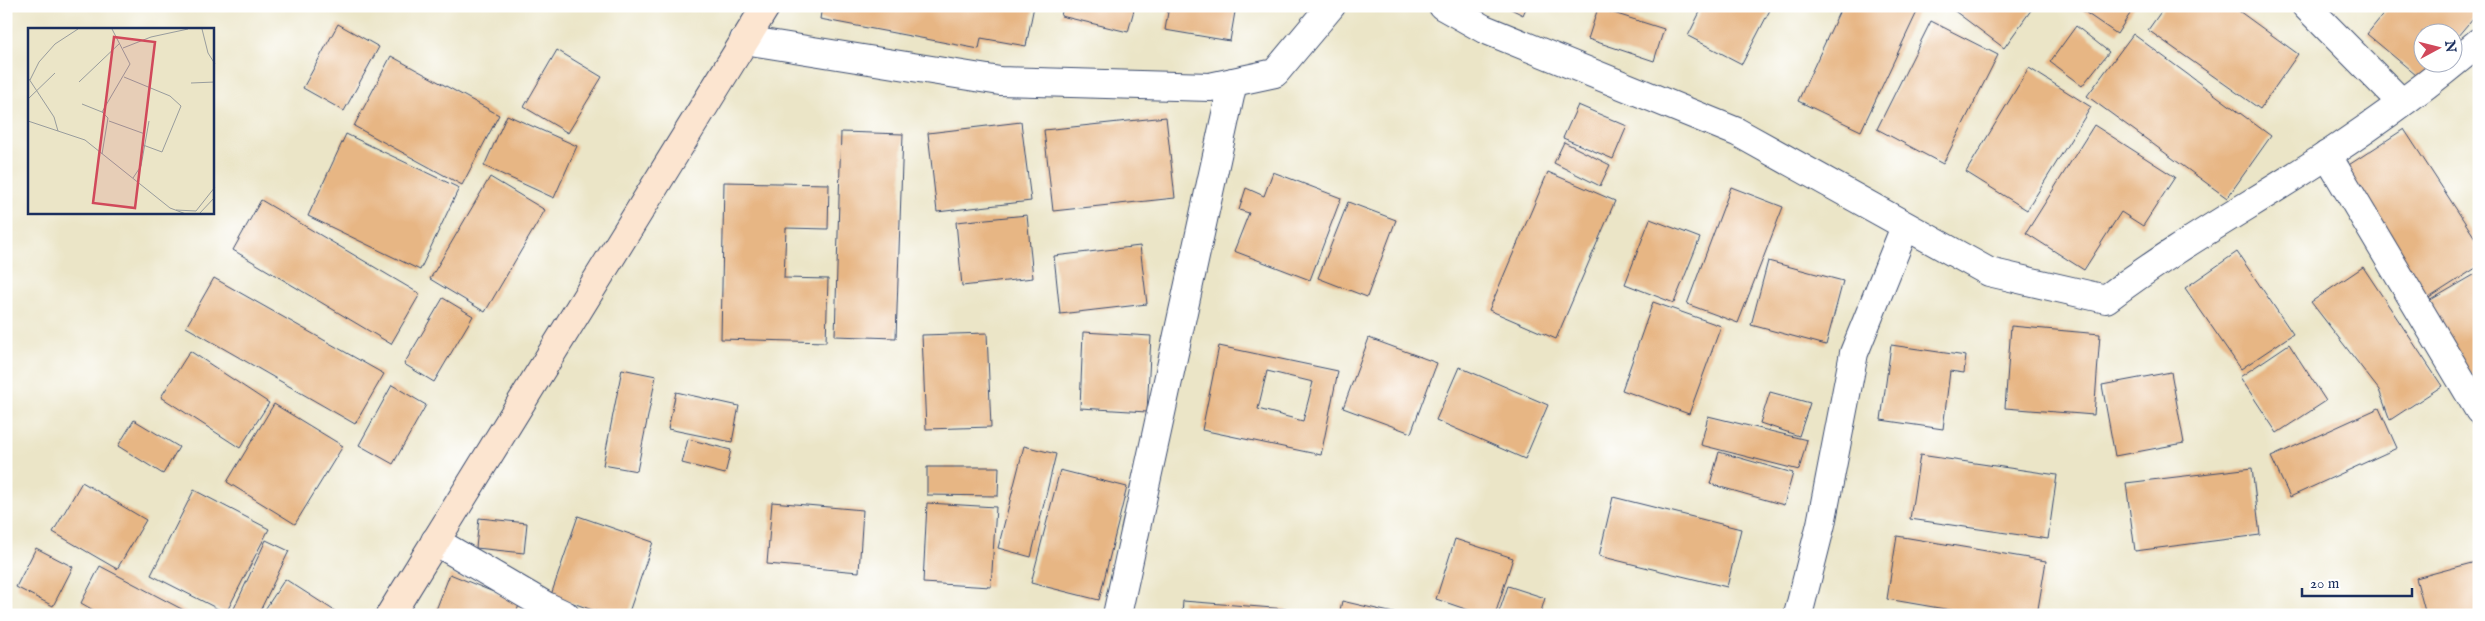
<svg xmlns="http://www.w3.org/2000/svg" width="2485" height="621" viewBox="0 0 2485 621" font-family="'IM FELL English',serif">
<rect width="100%" height="100%" fill="#fff"/>
<filter id="ink" filterUnits="userSpaceOnUse"><feTurbulence type="fractalNoise" baseFrequency=".02" numOctaves="2"/><feDisplacementMap in="SourceGraphic" scale="10" xChannelSelector="R" yChannelSelector="G"/><feConvolveMatrix kernelMatrix="1 2 1 2 8 2 1 2 1" color-interpolation-filters="sRGB"/></filter>
<filter id="wash" filterUnits="userSpaceOnUse"><feTurbulence type="fractalNoise" baseFrequency=".0096" numOctaves="4" result="noise"/><feDisplacementMap in="SourceGraphic" scale="20" xChannelSelector="R" yChannelSelector="G"/><feGaussianBlur stdDeviation="1.12" result="paint"/><feColorMatrix in="noise" values="0 0 0 0 0 0 0 0 0 0 0 0 0 0 0 0 0 1.4 0 .05"/><feComposite in="paint" operator="in"/></filter>
<g filter="url(#wash)">
<rect width="100%" height="100%" fill="#ebe5c7"/>
<g id="blocks">
<g fill="#e7b684" fill-rule="evenodd">
<path d="M822,6H930L944,9L945,6H1034L1026,46L981,38L979,49L820,19Z"/>
<path d="M1063,6H1135L1128,32L1061,16Z"/>
<path d="M1169,6H1236L1230,41L1165,30Z"/>
<path d="M1505,6H1527L1523,15Z"/>
<path d="M1703,6H1763L1770,10L1742,64L1688,36Z"/>
<path d="M1842,6H1904L1917,12L1861,131L1798,101Z"/>
<path d="M1948,6H2034L2004,48Z"/>
<path d="M2076,6H2135L2117,34Z"/>
<path d="M2165,6H2232L2298,54L2260,109L2148,30Z"/>
<path d="M2390,6H2479V11L2452,43V32H2422V62H2436L2422,80L2367,34Z"/>
<path d="M1598,8L1664,29L1654,61L1588,39Z"/>
<path d="M1931,21L1998,55L1943,164L1877,129Z"/>
<path d="M338,24L379,47L344,111L303,88Z"/>
<path d="M2076,26L2109,52L2082,86L2050,62Z"/>
<path d="M2133,34L2271,136L2227,198L2087,96Z"/>
<path d="M557,50L602,77L568,133L524,107Z"/>
<path d="M391,56L499,115L462,185L354,126Z"/>
<path d="M2029,68L2091,107L2027,210L1966,172Z"/>
<path d="M1578,105L1627,126L1613,159L1563,138Z"/>
<path d="M507,115L577,146L554,198L484,166Z"/>
<path d="M1166,117L1175,198L1053,211L1044,130Z"/>
<path d="M1021,122L1031,201L937,212L928,133Z"/>
<path d="M2094,125L2175,177L2143,226L2121,212L2084,270L2026,233Z"/>
<path d="M2404,129L2479,244V266L2421,303L2338,172Z"/>
<path d="M841,132L903,134L896,338L835,336Z"/>
<path d="M346,134L459,188L420,270L308,216Z"/>
<path d="M1564,142L1610,165L1600,186L1554,163Z"/>
<path d="M1273,172L1341,198L1310,280L1234,251L1249,213L1239,210L1246,188L1264,196Z"/>
<path d="M1548,172L1615,201L1556,339L1489,310Z"/>
<path d="M490,177L545,210L485,312L430,279Z"/>
<path d="M724,182L829,184L828,229L786,228L784,278L828,279L826,342L721,339Z"/>
<path d="M1731,187L1783,207L1738,323L1687,304Z"/>
<path d="M261,200L420,294L391,344L233,250Z"/>
<path d="M1348,202L1396,220L1367,297L1318,278Z"/>
<path d="M1027,215L1033,278L962,286L956,222Z"/>
<path d="M1650,219L1700,238L1674,303L1625,284Z"/>
<path d="M1140,246L1147,304L1060,314L1054,256Z"/>
<path d="M2237,252L2293,334L2241,369L2185,288Z"/>
<path d="M1768,261L1843,281L1826,345L1751,325Z"/>
<path d="M2363,267L2442,386L2390,420L2379,390L2311,302Z"/>
<path d="M2479,272V388L2427,302Z"/>
<path d="M214,278L384,374L355,424L186,327Z"/>
<path d="M443,298L473,316L434,382L404,364Z"/>
<path d="M1653,302L1721,326L1689,414L1622,390Z"/>
<path d="M2011,326L2100,334L2094,415L2005,408Z"/>
<path d="M1083,332L1151,336L1147,412L1080,408Z"/>
<path d="M987,333L991,427L926,429L922,335Z"/>
<path d="M1369,338L1437,363L1411,433L1343,408Z"/>
<path d="M2289,344L2326,401L2277,433L2240,377Z"/>
<path d="M1891,345L1966,356L1964,373L1950,371L1943,429L1881,420Z"/>
<path d="M1219,346L1338,371L1321,455L1202,430ZM1267,371L1313,382L1303,421L1258,409Z"/>
<path d="M190,351L269,403L240,448L161,397Z"/>
<path d="M1459,367L1548,405L1525,459L1436,420Z"/>
<path d="M622,369L656,376L637,471L603,465Z"/>
<path d="M2171,372L2184,443L2115,456L2102,385Z"/>
<path d="M392,385L426,405L393,464L359,445Z"/>
<path d="M676,392L739,406L732,442L668,429Z"/>
<path d="M1770,392L1810,403L1799,436L1760,423Z"/>
<path d="M274,404L343,446L295,524L227,482Z"/>
<path d="M2379,408L2397,448L2290,497L2271,457Z"/>
<path d="M1708,416L1807,440L1799,470L1701,445Z"/>
<path d="M134,420L179,447L163,474L118,446Z"/>
<path d="M688,439L731,450L725,474L682,463Z"/>
<path d="M1024,446L1056,454L1031,557L998,548Z"/>
<path d="M1719,452L1793,473L1784,505L1710,484Z"/>
<path d="M1920,455L2057,475L2048,539L1910,519Z"/>
<path d="M927,467H999L998,496L927,495Z"/>
<path d="M2252,468L2260,535L2135,551L2126,483Z"/>
<path d="M1060,470L1127,487L1099,600L1031,583Z"/>
<path d="M82,482L146,520L117,569L53,532Z"/>
<path d="M194,490L269,529L226,613L151,575Z"/>
<path d="M1613,497L1741,529L1727,587L1599,556Z"/>
<path d="M772,502L863,510L859,572L767,564Z"/>
<path d="M927,503L996,507L991,587L923,583Z"/>
<path d="M578,516L653,542L628,615H606L551,595Z"/>
<path d="M479,518L527,523L524,553L476,548Z"/>
<path d="M1897,536L2046,561L2037,615H1980L1887,599Z"/>
<path d="M1455,539L1513,558L1495,615H1483L1436,599Z"/>
<path d="M266,540L289,551L258,615H231Z"/>
<path d="M36,548L73,567L53,606L16,587Z"/>
<path d="M2479,561V615H2426L2416,578Z"/>
<path d="M100,566L193,615H102L81,603Z"/>
<path d="M450,574L520,603L515,615H434Z"/>
<path d="M285,579L341,615L262,614Z"/>
<path d="M1508,586L1545,598L1540,615H1498Z"/>
<path d="M1183,601L1286,609V615H1182Z"/>
<path d="M1342,601L1398,614V615H1339Z"/>
</g>
</g>
</g>
<g filter="url(#ink)">
<use href="#blocks" fill-opacity="0" stroke="#3a4a6e" stroke-width="1"/>
<g fill="none" stroke-linecap="round" stroke-linejoin="round">
<g stroke="#3a4a6e" stroke-width="30">
<g id="street">
<path d="M1443,6L1484,29L1737,132L1989,272L2106,299C2176,246 2253,204 2326,156C2379,121 2431,83 2479,42"/>
<path d="M2306,6L2401,102"/>
<path d="M744,40L1000,81L1210,87L1275,73L1331,6"/>
<path d="M2327,155L2479,410"/>
<path d="M435,541L546,606L565,615"/>
<path d="M1117,615L1233,82"/>
<path d="M1798,615L1821,524L1854,353L1905,227"/>
</g>
</g>
<g stroke="#3a4a6e" stroke-width="30">
<path id="secondary" d="M390,615L766,6"/>
</g>
<use href="#street" stroke="#fff" stroke-width="28"/>
<use href="#secondary" stroke="#fce5d0" stroke-width="28"/>
</g>
</g>
<g transform="translate(28 28)">
<rect width="186" height="186" fill="#ebe5c7"/>
<path fill="none" stroke="#989c9d" stroke-width="1" d="M174,1L180,25L187,36M95,20L123,9L160,1M96,49L142,68L153,78L134,124L115,117M1,51L26,89L30,103M2,52L11,34L27,16L50,1M51,54L92,15M163,55L187,54M0,71L27,45M54,76L74,84L80,90L74,126M74,84L102,36L84,1M0,93L57,112L142,180L158,186M81,93L117,106M105,150L113,138L121,93M148,182L168,183L187,159M171,186L187,169"/>
<path fill="#d1495b" fill-opacity="0.15" stroke="#d1495b" stroke-width="2.5" d="M86,9L127,14L107,180L65,175Z"/>
<rect width="186" height="186" fill="none" stroke="#1b2f5e" stroke-width="2.5"/>
</g>
<rect width="2485" height="621" fill="none" stroke="#fff" stroke-width="25"/>
<g transform="translate(2438 48) rotate(83)"><circle r="24" fill="#ffffff" stroke="#a4acbf"/>
<path d="M0-4L9 19L0 12L-9 19Z" fill="#d1495b"/>
<text y="-8" font-size="14" font-weight="bold" text-anchor="middle" fill="#1b2f5e">N</text>
</g>
<path d="M2302 588v8h110v-8" fill="none" stroke="#1b2f5e" stroke-width="2.5"/>
<text x="2310" y="588" font-size="15" fill="#1b2f5e" stroke="#ffffff" stroke-width="4" paint-order="stroke">20 m</text>
</svg>
